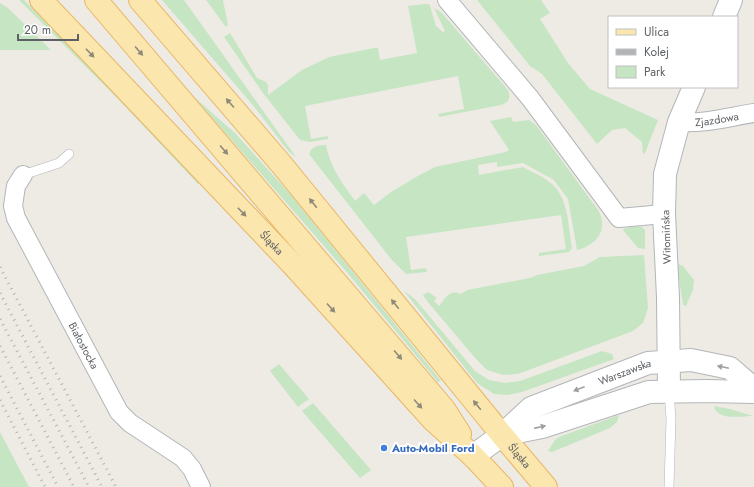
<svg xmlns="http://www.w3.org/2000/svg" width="754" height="487" viewBox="0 0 754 487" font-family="Jost,sans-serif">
<rect width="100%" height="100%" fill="#eeebe5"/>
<g fill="#c6e5c3">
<path d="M19,0H24L201,181L198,184L119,100Z"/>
<path d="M162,0H184L296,157L289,152L252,104Z"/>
<path d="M206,0H223L228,25L226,27Z"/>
<path d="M477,0H541L550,13L540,19L568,63L590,89L658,120L645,153L643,154L642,142L625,128L612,130L597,144L542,74L530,66Z"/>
<path d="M0,3L8,8L51,50H0Z"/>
<path d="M424,4H429L430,6L436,26L443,32L445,31L434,8L441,12L508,90C511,99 509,102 501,105L439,117L438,114L464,109L458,76L305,106L311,139L328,136V139L310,142L300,140L263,93L224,37L230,33L257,78L266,82L268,85V95L302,70L329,57L374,48H378L380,60L417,53L408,6Z"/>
<path d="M194,97L235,133L292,196L441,381L438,382L345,270Z"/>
<path d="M511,117L513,122L529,120L536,125L598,210C609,229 597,245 577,250L568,199L554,180L523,163L497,167V162L478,165L479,175L523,167C532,172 544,177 552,184C569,199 568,227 572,248L569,252L539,256V253L566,249L561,215L406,237L411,270L426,268L427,272L406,274L391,259L309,154C312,146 318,145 326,145C330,167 342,183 355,201L364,193L374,205L391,192L416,177L435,167L506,152L509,150L490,121Z"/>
<path d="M636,226L642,227L645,230V249L638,248L623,230L625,228Z"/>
<path d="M644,255L648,308L643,323L633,331L518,374L503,375L487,370L475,358L427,301L423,295L428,292L437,298L434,301L439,306C446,298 449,289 461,294L467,290L530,278L537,275L584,266L600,257Z"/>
<path d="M678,264L683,266L694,280L693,290L686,306L683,305L677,265Z"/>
<path d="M404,291L415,299L475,371L489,380L505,383L520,381L602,351L612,354L614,359L522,392L508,395L494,394L477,383Z"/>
<path d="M279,364L309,399L298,407L270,371Z"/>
<path d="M313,403L371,470L360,478L302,411Z"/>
<path d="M714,406L730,409L753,416C742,416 716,421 714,406Z"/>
<path d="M619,415L617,422L610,428L552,452L548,451L555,440L559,437Z"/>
<path d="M0,431V432L29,487H0Z"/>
</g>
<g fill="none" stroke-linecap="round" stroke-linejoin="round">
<g stroke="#b2b6b9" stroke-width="10">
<g id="service">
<path d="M23,175L59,163L69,154"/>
<path d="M669,487L671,419L669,391"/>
</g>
</g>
<g stroke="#b2b6b9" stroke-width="20">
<g id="minor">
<path d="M447,0L530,98L619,218L664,214"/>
<path id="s1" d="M679,122C704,124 729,117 754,113"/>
<path id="s2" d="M23,175L16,186L13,206L16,218L119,412L130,423L183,458L192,469L201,487"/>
</g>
</g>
<g stroke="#b2b6b9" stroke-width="24">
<g id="tertiary">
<path d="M724,17L731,0"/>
<path d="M669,391L668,297L664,214L665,174L679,122L694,87"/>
<path d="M502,435L542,427L649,392L706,391L754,392"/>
<path id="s3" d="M473,456L502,435L531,408L648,363L691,360L730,368L754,389"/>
</g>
</g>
<g stroke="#eab663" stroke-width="24">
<g id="primary">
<path id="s4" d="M41,0L292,264L432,419L473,456L502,487"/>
<path d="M96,0L444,409L460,434"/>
<path id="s5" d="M140,0L282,165L502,435L546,487"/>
</g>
</g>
<use href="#service" stroke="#fff" stroke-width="9"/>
<use href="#minor" stroke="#fff" stroke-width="18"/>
<use href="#tertiary" stroke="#fff" stroke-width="22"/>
<use href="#primary" stroke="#fbe6ae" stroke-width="22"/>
<g stroke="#b3b4b5" stroke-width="3" stroke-dasharray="1 5" stroke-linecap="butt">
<path d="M0,267L116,487"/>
<path d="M0,293L102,487"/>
<path d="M0,319L89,487"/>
<path d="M0,346L74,487"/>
<path d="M0,376L58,487"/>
<path d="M0,400L45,487"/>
</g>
</g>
<defs><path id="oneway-solid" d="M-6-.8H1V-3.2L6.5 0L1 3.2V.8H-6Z"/></defs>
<g fill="#8c897b">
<use href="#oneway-solid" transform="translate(139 51) rotate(49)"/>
<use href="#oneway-solid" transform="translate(90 53) rotate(46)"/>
<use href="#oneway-solid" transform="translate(230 103) rotate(-131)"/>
<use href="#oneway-solid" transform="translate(224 150) rotate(49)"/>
<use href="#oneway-solid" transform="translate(313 203) rotate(-129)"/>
<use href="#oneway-solid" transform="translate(242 212) rotate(46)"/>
<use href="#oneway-solid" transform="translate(395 304) rotate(-129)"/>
<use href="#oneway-solid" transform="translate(331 308) rotate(48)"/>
<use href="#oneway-solid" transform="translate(398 355) rotate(50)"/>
<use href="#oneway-solid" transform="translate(418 404) rotate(48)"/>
<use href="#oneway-solid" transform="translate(477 405) rotate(-129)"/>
</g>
<g fill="#9ea0a3">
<use href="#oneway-solid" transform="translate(723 367) rotate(-168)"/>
<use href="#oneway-solid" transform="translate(579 389) rotate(159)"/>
<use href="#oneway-solid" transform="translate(540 427) rotate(-13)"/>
</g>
<circle fill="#3f7fe0" stroke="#fff" stroke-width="1.5" cx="384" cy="448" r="4"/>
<g text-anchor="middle" stroke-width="4" stroke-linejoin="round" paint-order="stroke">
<g font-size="11" fill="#5d6165" stroke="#fff">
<text dy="4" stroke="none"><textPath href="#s1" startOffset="38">Zjazdowa</textPath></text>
<text transform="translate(666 237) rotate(-92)" y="4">Witomińska</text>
<text dy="4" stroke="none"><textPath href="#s4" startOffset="335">Śląska</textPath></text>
<text dy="4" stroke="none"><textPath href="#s2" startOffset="190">Białostocka</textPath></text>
<text dy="4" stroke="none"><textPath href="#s3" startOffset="176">Warszawska</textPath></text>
<text dy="4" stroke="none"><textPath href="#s5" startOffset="593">Śląska</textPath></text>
</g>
<g font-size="11" font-weight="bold" fill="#366cbe" stroke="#fff" text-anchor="start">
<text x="392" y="452">Auto-Mobil Ford</text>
</g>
</g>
<rect x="608" y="16" width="130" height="72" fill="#ffffff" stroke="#bec0c1"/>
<rect x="616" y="29" width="20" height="6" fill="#fbe6ae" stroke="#bec0c1"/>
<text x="644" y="36" font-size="12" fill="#5d6165">Ulica</text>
<rect x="616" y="49" width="20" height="6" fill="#b3b4b5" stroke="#bec0c1"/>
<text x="644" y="56" font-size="12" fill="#5d6165">Kolej</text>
<rect x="616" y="66" width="20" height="12" fill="#c6e5c3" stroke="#bec0c1"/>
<text x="644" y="76" font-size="12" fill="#5d6165">Park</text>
<path d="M18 34v6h60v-6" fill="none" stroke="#5d6165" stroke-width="2"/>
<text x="24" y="34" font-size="12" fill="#5d6165" stroke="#ffffff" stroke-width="3" paint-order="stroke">20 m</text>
</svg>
